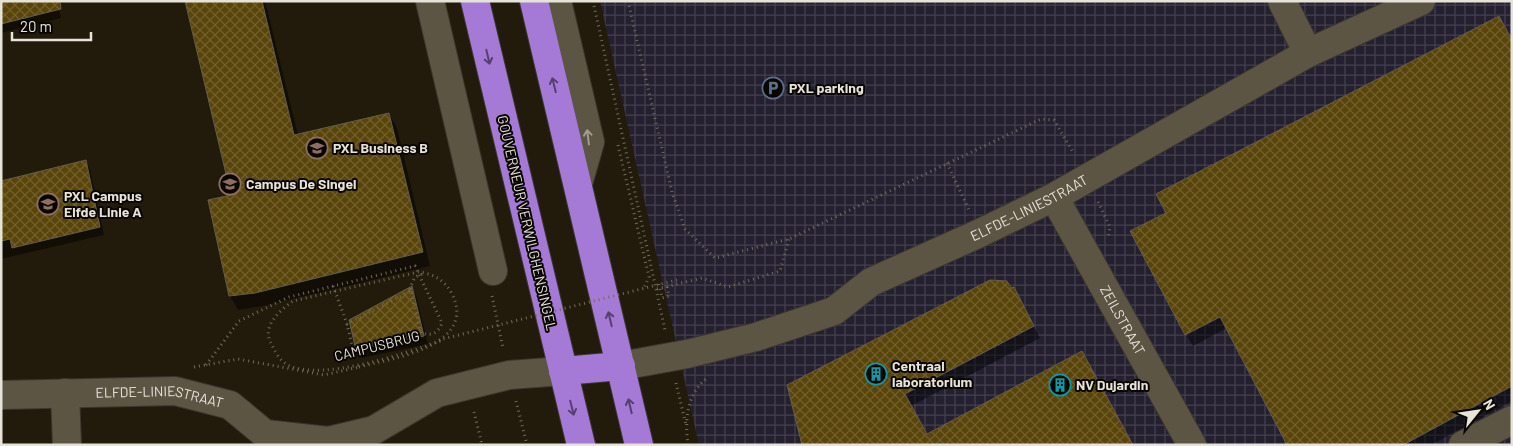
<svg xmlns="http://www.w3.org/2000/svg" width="1513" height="446" viewBox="0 0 1513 446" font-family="Barlow,sans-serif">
<defs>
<pattern id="industrial-grid" width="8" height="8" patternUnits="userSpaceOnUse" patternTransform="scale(1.25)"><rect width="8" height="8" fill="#242030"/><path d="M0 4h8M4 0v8" fill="none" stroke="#44404d"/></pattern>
<pattern id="building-cross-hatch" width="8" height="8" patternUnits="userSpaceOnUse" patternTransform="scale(1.25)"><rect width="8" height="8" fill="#594409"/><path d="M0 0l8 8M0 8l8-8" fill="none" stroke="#715f2c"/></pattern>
</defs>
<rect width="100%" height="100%" fill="#221b0c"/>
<path fill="url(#industrial-grid)" d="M600,1H1512V445H699Z"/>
<g fill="#0007">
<path d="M1,1H57L61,18L1,33Z"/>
<path d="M186,1H265L298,135L389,114L397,128L430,266L263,306L238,310L230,296L210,201L233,196Z"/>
<path d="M1512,41V401L1431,445H1288L1227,328L1193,346L1186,334Z"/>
<path d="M86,161L90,170L104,235L1,259V183Z"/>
<path d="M411,287L416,295L428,344L362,358L357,350L350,320Z"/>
<path d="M1020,300L1040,338L911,406L927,436L803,445Z"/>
</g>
<g fill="url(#building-cross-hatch)" stroke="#655d4c">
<path d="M1,1H60L61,9L1,24Z"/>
<path d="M185,1H262L294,135L389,113L423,252L255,293L229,296L208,200L231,195Z"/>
<path d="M1499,16L1512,40V386L1403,445H1287L1220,317L1185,335L1130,231L1166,213L1156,194Z"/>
<path d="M86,160L100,227L12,248L10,239L1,241V181Z"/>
<path d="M990,280L1007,281L1011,288L1014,287L1034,326L905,394L927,434L1082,351L1133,445H802L787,385Z"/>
<path d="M412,286L424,336L356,350L349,320Z"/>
</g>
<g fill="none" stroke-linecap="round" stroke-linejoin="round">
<g stroke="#3c3730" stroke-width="30">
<g id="minor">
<path d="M430,1L493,271"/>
<path d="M557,1L590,142L578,184"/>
<path d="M1282,1L1308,53"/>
<path id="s1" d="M1054,197L1192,445"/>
<path id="s2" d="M621,366L687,354L756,337L834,311L871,282L980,233L1054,197L1308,53L1421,1"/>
<path d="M65,393L67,445"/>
<path id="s3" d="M1,395L175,391L230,405L265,434L328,441L374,430L437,393L509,375L563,371"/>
<path d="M1463,445L1512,420"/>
</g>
</g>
<g stroke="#3c3730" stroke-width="30">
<g id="highway">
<path d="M475,1L581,445"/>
<path d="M534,1L639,445"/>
<path d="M563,371L621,366"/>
</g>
</g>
<g stroke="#726b5e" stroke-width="3" stroke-dasharray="1 4" stroke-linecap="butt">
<path d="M593,1L665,330"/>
<path d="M628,1L672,192L685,229L715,258L789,239L1041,119L1054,120L1074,154"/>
<path d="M618,145L649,277L644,288"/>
<path d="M947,163L969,210"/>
<path d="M1098,202L1110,227L1108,238"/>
<path d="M659,284L662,298L669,296L667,286"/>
<path d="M333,286L347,324L411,291"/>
<path d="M657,289L702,278L728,287L780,271L789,239"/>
<path d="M492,296L503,348"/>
<path d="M421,333L410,288L415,277L425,273"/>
<path d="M206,365L239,321L289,297L415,266L442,323C438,334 431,336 421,333L353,349L347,324"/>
<path d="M194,367L238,359L324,375L359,367"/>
<path d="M676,383L686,425"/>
<path d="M516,401L527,445"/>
<path d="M474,412L482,445"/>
<path d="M688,445C685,421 686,395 706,379"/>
</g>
<use href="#minor" stroke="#5d5544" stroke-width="28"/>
<use href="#highway" stroke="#a57ad7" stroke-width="28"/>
<path stroke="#726b5e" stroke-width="3" stroke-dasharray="1 4" stroke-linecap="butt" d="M359,367C391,359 478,346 452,294C445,280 432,273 418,272L293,301C281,310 263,324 270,341C274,350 279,360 288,365C323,382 405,353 440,341L443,339L677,280"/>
</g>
<defs><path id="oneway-shaft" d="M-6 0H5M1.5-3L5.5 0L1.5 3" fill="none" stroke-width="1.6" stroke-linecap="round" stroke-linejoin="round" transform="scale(1.25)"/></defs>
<g stroke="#57406c">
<use href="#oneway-shaft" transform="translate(488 57) rotate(77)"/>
<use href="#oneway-shaft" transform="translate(554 85) rotate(-104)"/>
<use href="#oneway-shaft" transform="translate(610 319) rotate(-103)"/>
<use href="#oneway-shaft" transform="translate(630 406) rotate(-103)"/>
<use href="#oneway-shaft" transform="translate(572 408) rotate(76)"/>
</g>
<use stroke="#a29c8e" href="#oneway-shaft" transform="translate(588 137) rotate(-97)"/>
<defs>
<g id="parking-ring" transform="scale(1.125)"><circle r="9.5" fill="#090602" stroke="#5c6f8a" stroke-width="1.5"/><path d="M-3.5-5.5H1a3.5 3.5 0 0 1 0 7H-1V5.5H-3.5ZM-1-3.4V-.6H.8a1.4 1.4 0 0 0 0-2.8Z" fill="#5c6f8a"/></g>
<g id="university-ring" transform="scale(1.125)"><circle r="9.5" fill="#090602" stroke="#8d6e63" stroke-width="1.5"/><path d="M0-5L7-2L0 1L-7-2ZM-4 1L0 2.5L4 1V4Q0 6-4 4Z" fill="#8d6e63"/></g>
<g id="school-ring" transform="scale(1.125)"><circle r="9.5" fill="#090602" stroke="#8d6e63" stroke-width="1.5"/><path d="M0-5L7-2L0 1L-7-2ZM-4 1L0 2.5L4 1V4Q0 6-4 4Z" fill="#8d6e63"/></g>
<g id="building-ring" transform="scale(1.125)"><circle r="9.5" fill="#090602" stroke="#0f9aa8" stroke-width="1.5"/><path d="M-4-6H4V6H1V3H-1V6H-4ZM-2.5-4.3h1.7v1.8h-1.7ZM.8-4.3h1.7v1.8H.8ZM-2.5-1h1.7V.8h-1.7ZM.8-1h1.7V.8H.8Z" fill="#0f9aa8"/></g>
</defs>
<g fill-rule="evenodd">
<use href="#parking-ring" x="773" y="88"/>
<use href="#university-ring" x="317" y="148"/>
<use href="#school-ring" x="230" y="184"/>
<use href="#university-ring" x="48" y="204"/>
<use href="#building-ring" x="876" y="374"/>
<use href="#building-ring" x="1060" y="385"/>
</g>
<g text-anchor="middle" stroke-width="4" stroke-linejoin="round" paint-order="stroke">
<g font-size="14" font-weight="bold" fill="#e8e3d9" stroke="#090602" text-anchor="start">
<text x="789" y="93">PXL parking</text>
<text x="333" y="153">PXL Business B</text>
<text x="246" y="189">Campus De Singel</text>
<text x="64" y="201">PXL Campus<tspan x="64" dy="16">Elfde Linie A</tspan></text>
<text x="892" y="371">Centraal<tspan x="892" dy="16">laboratorium</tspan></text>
<text x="1076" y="390">NV Dujardin</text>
</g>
<g font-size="14" fill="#e8e3d9" stroke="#090602">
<text dy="5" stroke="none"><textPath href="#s2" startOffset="442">ELFDE-LINIESTRAAT</textPath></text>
<text transform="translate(527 223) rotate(77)" y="5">GOUVERNEUR VERWILGHENSINGEL</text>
<text dy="5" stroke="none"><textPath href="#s1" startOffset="141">ZEILSTRAAT</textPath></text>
<text transform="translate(377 346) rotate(-14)" y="5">CAMPUSBRUG</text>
<text dy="5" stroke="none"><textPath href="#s3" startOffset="159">ELFDE-LINIESTRAAT</textPath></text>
</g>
</g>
<rect width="1513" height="446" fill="none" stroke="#e8e3d9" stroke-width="5"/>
<g transform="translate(1478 411) rotate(60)" stroke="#090602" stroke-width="4" paint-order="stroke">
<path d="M0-4L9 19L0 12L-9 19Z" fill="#e8e3d9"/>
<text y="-8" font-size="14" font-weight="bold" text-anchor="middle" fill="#e8e3d9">N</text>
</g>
<path d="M12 32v8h79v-8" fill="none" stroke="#e8e3d9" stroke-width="2.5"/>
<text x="20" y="32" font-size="15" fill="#e8e3d9" stroke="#090602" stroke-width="4" paint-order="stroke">20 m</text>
</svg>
